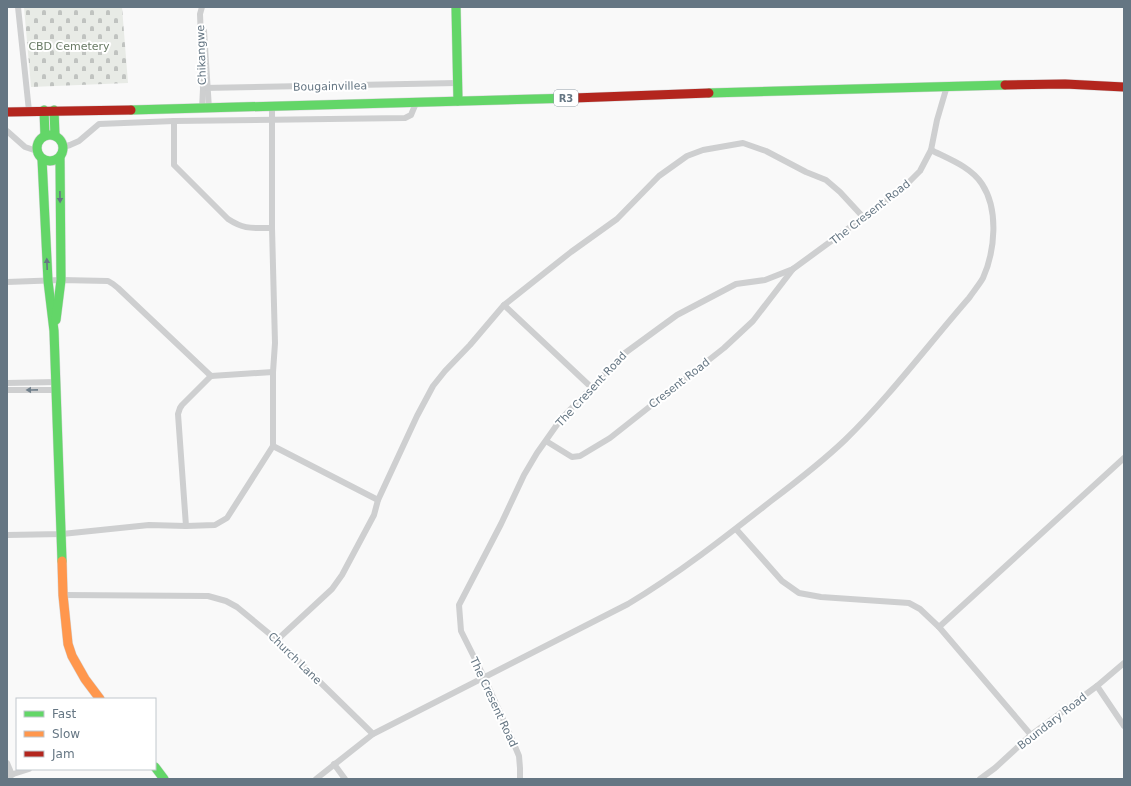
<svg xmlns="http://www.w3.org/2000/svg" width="1131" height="786" viewBox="0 0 1131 786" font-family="'DejaVu Sans',sans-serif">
<defs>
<pattern id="cemetery-stones" width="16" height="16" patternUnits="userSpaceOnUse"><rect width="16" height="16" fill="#e8ebe6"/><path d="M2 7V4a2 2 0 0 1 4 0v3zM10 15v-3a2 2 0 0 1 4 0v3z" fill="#c0c3c0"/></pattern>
</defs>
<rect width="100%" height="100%" fill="#f9f9f9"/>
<path fill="url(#cemetery-stones)" d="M24,7H122L128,83L31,87Z"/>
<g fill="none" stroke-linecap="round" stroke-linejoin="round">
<g stroke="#d5d6d7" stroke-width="10">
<g id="fast">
<path d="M456,7L458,101"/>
<path d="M709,93L1005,85"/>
<path d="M44,110L45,136"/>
<path d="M54,110L55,136"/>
<path d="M131,110L574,98"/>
<circle cx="50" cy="148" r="13"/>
<path d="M42,159L48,281L54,331L62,561"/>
<path d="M56,320L61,280L60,158"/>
<path d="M155,767L164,779"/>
</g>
</g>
<g stroke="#d5d6d7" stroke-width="10">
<path id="slow" d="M62,561L63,595L68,644L72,656L85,679L100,699"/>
</g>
<g stroke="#d5d6d7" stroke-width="10">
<g id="jam">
<path d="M1005,85L1065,84L1124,87"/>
<path d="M574,98L709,93"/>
<path d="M7,112L131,110"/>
</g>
</g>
<g stroke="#cecfd0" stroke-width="6">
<path d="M18,7L29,111"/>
<path d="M202,7L200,14L203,89L202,109"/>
<path d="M204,31L209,109"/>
<path d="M203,88L457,83"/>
<path d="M174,121V165L228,219C245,230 252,228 272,228"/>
<path d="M7,131L25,147L37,151"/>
<path d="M63,147L70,145L79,141L99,124L174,121L405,118L411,115L416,103"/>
<path d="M7,282L61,280L108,281L113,284L118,288L211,376L273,372"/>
<path d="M504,305L591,387"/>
<path d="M7,383L56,382"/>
<path d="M7,390H56"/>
<path d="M546,441L572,457L580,456L610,438L724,348L753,321L793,269"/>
<path d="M273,446L378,500"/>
<path d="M186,526L178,414L180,408L182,405L211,376"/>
<path d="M736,529L782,581L799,593L821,597L909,603L920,609L939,627L1031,735"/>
<path d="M7,535L62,534L149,525L186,526L215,525L227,518L273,446V372L275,343L272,228V107"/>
<path d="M63,595L208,596L226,601L237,607L277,640L373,734"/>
<path d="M939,627L1124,458"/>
<path d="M277,640L332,589L342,575L374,515L378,500L417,416L433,386L445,371L470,345L504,305L571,252L617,219L659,176L687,156L703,150L743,143L766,151L806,172L826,180L840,192L864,218"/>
<path d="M1097,686L1124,726"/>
<path d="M7,763L12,775"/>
<path d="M334,764L345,779"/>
<path d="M7,776L29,769"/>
<path d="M316,779L373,734L628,604C678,574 724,538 771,501C796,482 822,462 845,440C890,396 928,345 969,298C973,292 979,285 983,278C995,251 999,210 982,184C971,167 949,159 931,150"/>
<path d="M520,779V768L519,756L511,737L484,677L461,631L459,605L501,524L524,475L537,453L561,419L625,353L677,315L736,284L765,280L793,269L901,190L920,171L931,150L937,120L947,86"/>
<path d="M980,779L995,768L1031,735L1097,686L1124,663"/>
</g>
<use href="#fast" stroke="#63d668" stroke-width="9"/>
<use href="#slow" stroke="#ff974d" stroke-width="9"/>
<use href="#jam" stroke="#b3261e" stroke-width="9"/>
</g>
<defs><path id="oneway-solid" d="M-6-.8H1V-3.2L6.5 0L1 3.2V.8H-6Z"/></defs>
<g fill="#657683">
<use href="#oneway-solid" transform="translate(60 197) rotate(89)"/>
<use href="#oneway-solid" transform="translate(47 264) rotate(-92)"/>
</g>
<use fill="#707f8b" href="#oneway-solid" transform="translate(32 390) rotate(179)"/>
<g text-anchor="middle" stroke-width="4" stroke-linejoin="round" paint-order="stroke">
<rect fill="#fff" stroke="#939fa8" stroke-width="1" x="554" y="90" width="24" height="16" rx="3"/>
<g font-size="10" font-weight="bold" fill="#657683">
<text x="566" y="102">R3</text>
</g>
<g font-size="11" fill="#687a64" stroke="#fff">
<text x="69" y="50">CBD Cemetery</text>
</g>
<g font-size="11" fill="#657683" stroke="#fff">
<text transform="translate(201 55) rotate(-92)" y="4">Chikangwe</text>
<text transform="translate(330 86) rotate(-1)" y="4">Bougainvillea</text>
<text transform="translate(870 212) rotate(-38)" y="4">The Cresent Road</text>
<text transform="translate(679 383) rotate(-38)" y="4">Cresent Road</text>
<text transform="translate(591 389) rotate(-47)" y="4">The Cresent Road</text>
<text transform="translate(295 658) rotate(44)" y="4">Church Lane</text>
<text transform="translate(494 702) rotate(65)" y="4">The Cresent Road</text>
<text transform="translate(1052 721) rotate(-38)" y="4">Boundary Road</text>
</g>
</g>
<rect width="1131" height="786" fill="none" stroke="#657683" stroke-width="16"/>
<rect x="16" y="698" width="140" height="72" fill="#ffffff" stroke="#c1c8cd"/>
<rect x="24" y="711" width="20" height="6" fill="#63d668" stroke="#c1c8cd"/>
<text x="52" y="718" font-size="12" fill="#657683">Fast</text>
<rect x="24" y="731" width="20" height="6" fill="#ff974d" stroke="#c1c8cd"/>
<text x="52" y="738" font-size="12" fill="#657683">Slow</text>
<rect x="24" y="751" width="20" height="6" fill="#b3261e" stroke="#c1c8cd"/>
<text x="52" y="758" font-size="12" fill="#657683">Jam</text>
</svg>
